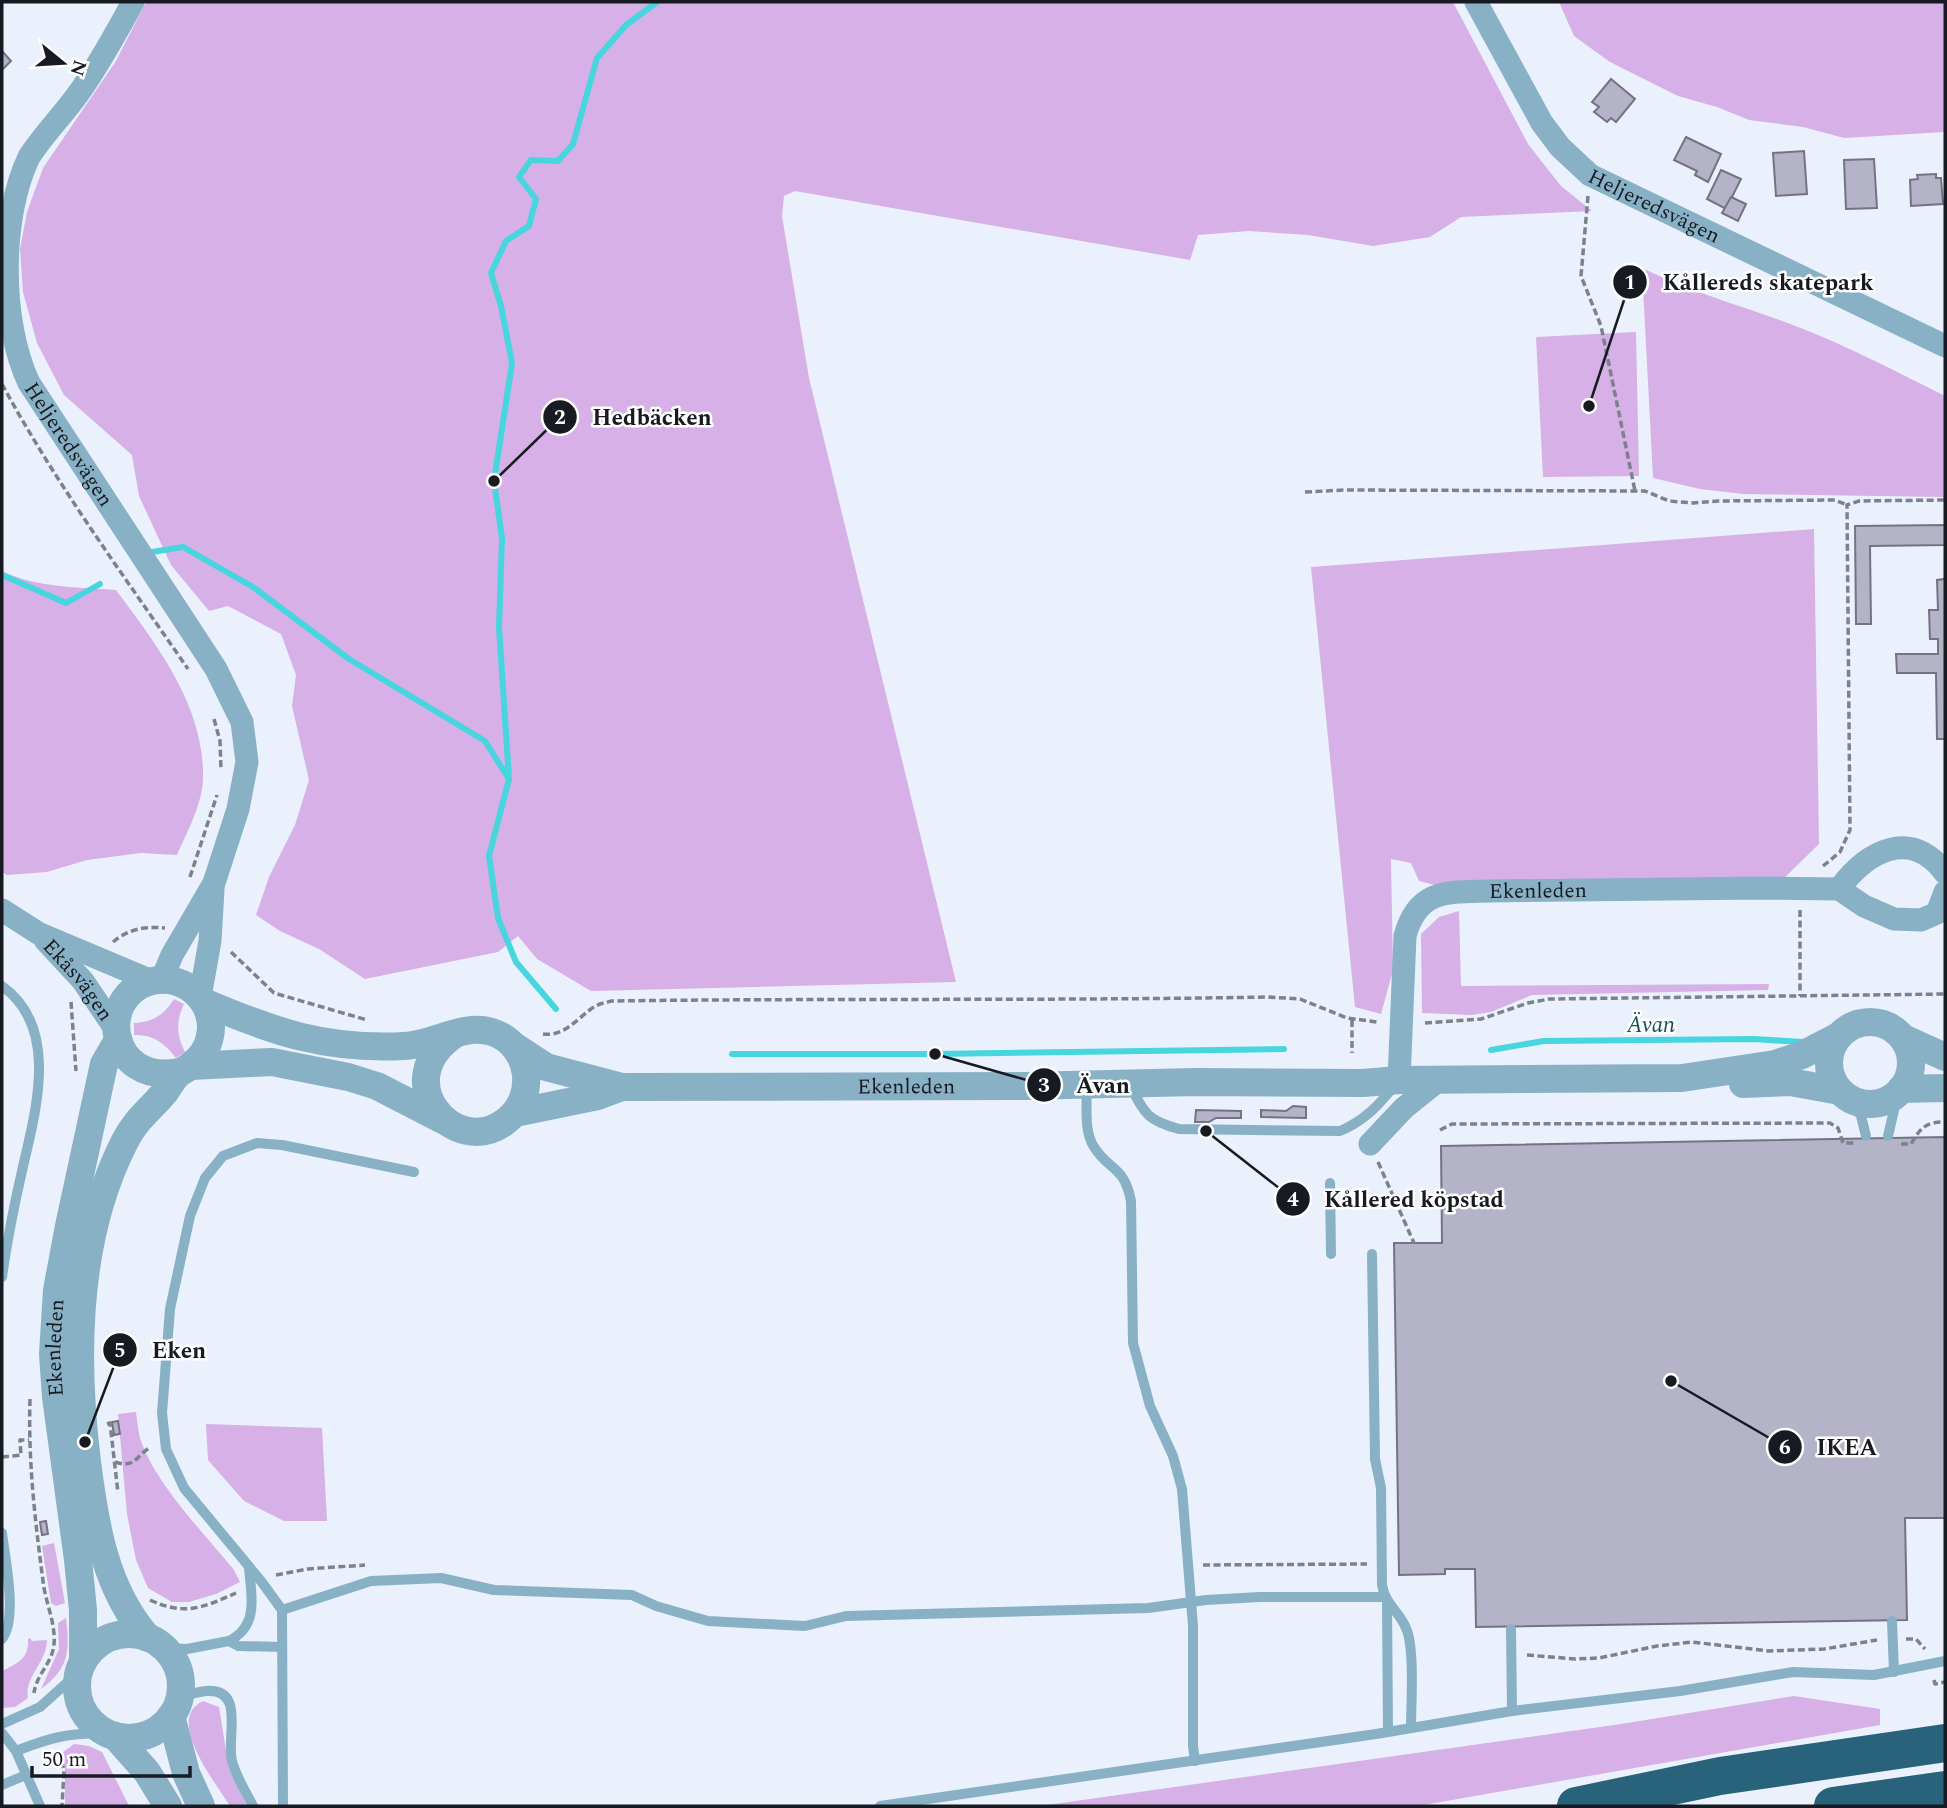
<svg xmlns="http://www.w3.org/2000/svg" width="1947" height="1808" viewBox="0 0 1947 1808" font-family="Spectral,serif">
<rect width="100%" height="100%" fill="#eaf1fc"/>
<g fill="#d6b0e7">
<path d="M146,2H1453L1528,144L1561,186L1592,211L1461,217L1430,237L1373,246L1308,235L1249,231L1198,235L1190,260L795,191L784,196L782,216L809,378L956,982L591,991L537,959L518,936L498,952L365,979L319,949L280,931L256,915L269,877L295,825L309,780L292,706L296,675L281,634L228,606L209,611L171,565L139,496L132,455L64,395L37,343L23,292L20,249L27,212L43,168L116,61Z"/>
<path d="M1559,2H1945V132L1844,138L1803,127L1749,120L1717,107L1678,96L1610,62L1574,36Z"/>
<path d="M1642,268C1690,292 1743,306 1793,325C1846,345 1895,371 1945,396V497L1743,494L1700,489L1653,478Z"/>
<path d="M1636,332L1639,476L1543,477L1536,337Z"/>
<path d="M1814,529L1819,844L1776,886H1439L1419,881L1411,863L1391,859L1393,970L1381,1014L1355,1007L1311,567Z"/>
<path d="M2,571C36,588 79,587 116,590C157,645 205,707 203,779C202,805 187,832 177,855L141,853L87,860L47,872L7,875L2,872Z"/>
<path d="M1459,911L1461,986L1769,984L1768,990L1532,995L1491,1012L1471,1015L1422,1013L1421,934L1439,917Z"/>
<path d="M174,999L184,1004C176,1021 176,1035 185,1052L176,1058C165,1043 152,1034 134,1035V1023C153,1022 164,1015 174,999Z"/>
<path d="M136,1412C137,1420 138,1430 140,1438C154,1483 205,1534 234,1570L240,1582L216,1594L189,1602H172L148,1588L136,1560L127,1514L118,1414Z"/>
<path d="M206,1424L322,1428L327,1521H284L244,1501L208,1460Z"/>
<path d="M54,1543L65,1603L56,1606L51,1603L42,1546Z"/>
<path d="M66,1618C70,1651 69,1669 41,1689L59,1649L58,1623Z"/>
<path d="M30,1638L32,1641L47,1640C47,1662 24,1677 28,1698L15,1707L2,1708V1671C18,1663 29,1659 28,1639Z"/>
<path d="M1794,1696L1880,1709V1725L1418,1806H1040L1621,1724Z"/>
<path d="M203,1701L219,1707L229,1769L247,1806H230C216,1783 164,1719 203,1701Z"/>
<path d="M74,1744L89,1746L102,1752L129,1806H65V1765L62,1753Z"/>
</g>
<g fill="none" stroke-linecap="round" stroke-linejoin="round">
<g stroke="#47d5de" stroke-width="6">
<path d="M152,552L183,547L253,587L349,659L485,741L509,779"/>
<path d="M2,575L66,603L100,584"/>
<path d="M556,1009L516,962L498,918L489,856L509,779L499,627L502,538L494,481L512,363L501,306L491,273L506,241L529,226L536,199L519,177L531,160L558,161L573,144L597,58L626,25L657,2"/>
<path d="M1491,1050L1544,1041L1753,1039L1803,1042"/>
<path d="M732,1054H935L1284,1049"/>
</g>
</g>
<g fill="#b4b3c7" stroke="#737385" stroke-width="2">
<path d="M2,51L11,61L2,70Z"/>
<path d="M1611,79L1635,99L1616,122L1611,118L1607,122L1594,112L1599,107L1592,102Z"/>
<path d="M1686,137L1721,154L1708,182L1695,175L1697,171L1674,160Z"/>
<path d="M1804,151L1807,194L1776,196L1773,153Z"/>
<path d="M1874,159L1877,208L1846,209L1844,160Z"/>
<path d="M1721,170L1741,179L1726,209L1707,199Z"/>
<path d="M1936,174V178H1941L1943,204L1911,206L1910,180L1918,179L1917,175Z"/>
<path d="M1731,197L1746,204L1738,221L1722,213Z"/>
<path d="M1945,525V545L1870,546L1871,624H1856L1855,526Z"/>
<path d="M1945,579V739H1937L1936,673H1897L1896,654H1938V639H1930L1929,610H1938L1937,580Z"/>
<path d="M1293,1106L1306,1107V1118L1261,1117V1110L1286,1111Z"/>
<path d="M1196,1110L1241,1111V1118H1216L1209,1122H1195Z"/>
<path d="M1945,1137V1518H1905L1907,1620L1476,1627L1475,1569H1445V1574L1399,1575L1394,1243H1442L1441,1146Z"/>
<path d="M118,1421L120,1434L114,1435L112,1422Z"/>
<path d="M46,1521L48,1534L42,1535L40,1522Z"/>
</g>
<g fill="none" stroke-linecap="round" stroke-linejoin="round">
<g stroke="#7c828a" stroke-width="3.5" stroke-dasharray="7 3.5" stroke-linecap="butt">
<path d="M1588,196L1581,276L1601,326L1635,491"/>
<path d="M2,384C56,484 124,576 188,669"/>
<path d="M1305,492L1345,490L1645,491L1669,501L1693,503L1718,501L1835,500L1847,505"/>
<path d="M214,719L220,741L221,770"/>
<path d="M1823,866L1840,852L1850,830L1847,505L1859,501L1945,500"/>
<path d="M190,877L217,795"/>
<path d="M1800,910V996"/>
<path d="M113,942C128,929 145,926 165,928"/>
<path d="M231,952L274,993L367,1020"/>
<path d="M71,1002L76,1071"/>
<path d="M1352,1020V1053"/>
<path d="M1425,1023L1481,1019L1528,1003L1549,999L1945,994"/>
<path d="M543,1034C563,1037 576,1020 591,1009C597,1004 604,1003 612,1001C831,998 1049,1001 1268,997L1300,999L1347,1018L1377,1022"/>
<path d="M1440,1130L1452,1124L1830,1123L1838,1128L1843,1143H1854"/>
<path d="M1901,1144H1911C1921,1127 1926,1122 1945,1122"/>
<path d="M1378,1162L1414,1243"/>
<path d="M1346,1199H1393"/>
<path d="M30,1399C28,1461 35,1520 43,1581C45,1601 56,1624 54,1644C53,1662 36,1675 34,1693"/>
<path d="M107,1424L110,1423L118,1493"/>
<path d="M2,1457L21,1455L20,1440H29"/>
<path d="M115,1462C136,1469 136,1455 151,1447"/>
<path d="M1203,1565L1367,1564"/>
<path d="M276,1575L308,1569L365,1565"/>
<path d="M150,1600C185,1616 202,1608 236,1593"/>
<path d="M1906,1639H1916L1925,1649"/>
<path d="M1527,1655L1575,1659L1599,1658L1657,1646L1692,1642L1769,1651L1824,1649L1877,1640"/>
<path d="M1934,1680L1935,1684L1945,1682"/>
<path d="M59,1751L64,1770L62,1806"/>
</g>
<g stroke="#88b1c6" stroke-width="10">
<path d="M2,986C61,1028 35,1113 22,1171C14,1206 7,1241 2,1277"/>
<path d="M1086,1086C1088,1105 1083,1130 1094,1147C1109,1171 1124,1165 1131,1201L1133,1343L1150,1406L1173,1456L1182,1489L1193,1626V1746L1195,1761"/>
<path d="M1131,1087C1145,1115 1149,1121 1179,1129L1340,1131C1364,1121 1379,1105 1395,1085"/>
<path d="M1848,1097L1861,1116L1866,1136"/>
<path d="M1888,1136L1898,1093"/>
<path d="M1330,1183L1331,1254"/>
<path d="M1372,1254L1375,1459L1381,1488L1382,1585C1385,1604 1399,1611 1406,1628C1415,1648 1411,1704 1411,1728"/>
<path d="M2,1533C5,1558 18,1619 2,1639"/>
<path d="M1387,1602L1388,1732"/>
<path d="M282,1610L371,1581L441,1578L494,1590L632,1595L656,1606L708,1621L805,1626L846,1616L1148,1608L1206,1600L1260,1597H1384"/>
<path d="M1892,1621L1894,1672"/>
<path d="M1511,1629L1512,1711"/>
<path d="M229,1641L238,1646L282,1647"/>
<path d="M163,1648L187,1649L229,1641C260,1625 251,1595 249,1567"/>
<path d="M179,1697C188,1695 197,1692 206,1691C246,1688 226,1737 232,1761C236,1777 246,1792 253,1806"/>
<path d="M2,1724L40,1707L79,1672"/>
<path d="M2,1733L16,1751L40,1806"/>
<path d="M16,1751C52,1737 68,1733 106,1733"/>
<path d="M2,1785L26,1775"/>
<path d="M283,1806L282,1610L261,1581L184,1488L166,1449L162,1413L170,1309L190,1216L205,1178L223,1156L257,1143L282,1145L414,1172"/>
<path d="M880,1806L1376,1734L1512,1711L1680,1691L1793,1672L1874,1675L1945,1661"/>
</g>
<g stroke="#88b1c6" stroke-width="23">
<path id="s1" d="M133,2C116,33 99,65 78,94C63,115 43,135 29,157C0,217 0,322 29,383L216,669L242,722L247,762L238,809L214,883L172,955L162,979"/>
<path id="s2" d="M1476,2L1542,123L1560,147L1590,175L1945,346"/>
<path d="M1839,889C1867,851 1911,827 1945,873"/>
<path d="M2,910L38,933L152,981"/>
<path id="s3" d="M45,940L83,981L116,1030"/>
<path d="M200,997L210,941L213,890"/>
<path id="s4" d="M1399,1080L1405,936C1418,888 1449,892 1490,891L1762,888L1839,889L1864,906L1894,919L1921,920L1937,913L1945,892"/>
<path d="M1370,1144L1404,1108L1439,1080"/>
</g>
<g stroke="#88b1c6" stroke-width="28">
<path d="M204,1002C274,1032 326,1050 404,1046C433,1045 463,1023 492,1032C531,1045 538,1097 506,1121C455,1161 386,1080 455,1034"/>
<circle cx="1870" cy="1063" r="41"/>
<path d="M1903,1038L1945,1057"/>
<path id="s5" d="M514,1046L546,1067L622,1087L1025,1086L1195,1082L1363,1083L1399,1080L1682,1078L1775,1064L1802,1055L1839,1036"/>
<path d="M191,1066L272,1062L348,1077L377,1086L443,1120"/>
<path d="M1743,1084L1790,1082L1840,1091"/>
<path d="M1901,1089L1945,1088"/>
<path d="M515,1113L598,1096L622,1087"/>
<circle cx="129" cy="1686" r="52"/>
<path d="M148,1638C105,1589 95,1525 87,1462C74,1356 75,1238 125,1141C136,1119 150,1110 165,1092C169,1087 172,1080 177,1075C181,1071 186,1070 190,1066C200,1059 208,1048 210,1036C217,1003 185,973 152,981C95,995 108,1086 179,1072"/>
<path id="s6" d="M83,1661V1610L78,1560L56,1397L53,1354L57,1290L69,1226L104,1064L118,1040"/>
<path d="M171,1716L186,1773L201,1806"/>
<path d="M115,1736L147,1772L168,1806"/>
</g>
<g stroke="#29637b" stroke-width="38">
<path d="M1576,1806L1720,1776L1945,1743"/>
<path d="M1833,1806L1945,1790"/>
</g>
</g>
<g text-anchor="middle" stroke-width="5" stroke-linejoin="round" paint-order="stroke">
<g font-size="21" fill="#171b21" stroke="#fefefe">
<text dy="7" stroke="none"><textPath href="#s2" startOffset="280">Heljeredsvägen</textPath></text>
<text dy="7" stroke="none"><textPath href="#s1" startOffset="492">Heljeredsvägen</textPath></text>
<text dy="7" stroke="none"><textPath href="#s4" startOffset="299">Ekenleden</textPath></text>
<text dy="7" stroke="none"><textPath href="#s3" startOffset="52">Ekåsvägen</textPath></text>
<text dy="7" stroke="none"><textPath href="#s5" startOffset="401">Ekenleden</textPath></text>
<text dy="7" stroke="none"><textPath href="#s6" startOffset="315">Ekenleden</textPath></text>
</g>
<g font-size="23" font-style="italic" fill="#155155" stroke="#fefefe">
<text x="1651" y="1032">Ävan</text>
</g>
</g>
<path fill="none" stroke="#171b21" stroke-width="2.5" d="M1589 406L1630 282M494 481L560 417M935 1054L1044 1085M1206 1131L1293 1199M85 1442L120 1350M1671 1381L1785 1447"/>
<g fill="#171b21" stroke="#fefefe" stroke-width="2.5">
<circle cx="1589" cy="406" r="7"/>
<circle cx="494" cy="481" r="7"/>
<circle cx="935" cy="1054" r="7"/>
<circle cx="1206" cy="1131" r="7"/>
<circle cx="85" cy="1442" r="7"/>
<circle cx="1671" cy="1381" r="7"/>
<circle cx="1630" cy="282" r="18"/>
<circle cx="560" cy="417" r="18"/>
<circle cx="1044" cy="1085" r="18"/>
<circle cx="1293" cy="1199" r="18"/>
<circle cx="120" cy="1350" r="18"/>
<circle cx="1785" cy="1447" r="18"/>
</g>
<g font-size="21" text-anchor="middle" font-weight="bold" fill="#fff">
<text x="1630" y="289">1</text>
<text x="560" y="424">2</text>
<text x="1044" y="1092">3</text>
<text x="1293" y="1206">4</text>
<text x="120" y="1357">5</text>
<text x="1785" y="1454">6</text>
</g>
<g font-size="23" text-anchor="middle" font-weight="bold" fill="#171b21" stroke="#fefefe" stroke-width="5" stroke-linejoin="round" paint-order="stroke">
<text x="1768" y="290">Kållereds skatepark</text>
<text x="652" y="425">Hedbäcken</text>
<text x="1103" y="1093">Ävan</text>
<text x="1414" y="1207">Kållered köpstad</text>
<text x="179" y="1358">Eken</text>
<text x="1847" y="1455">IKEA</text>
</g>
<rect width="1947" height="1808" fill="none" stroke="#171b21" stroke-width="7"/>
<g transform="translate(63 63) rotate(108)" stroke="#fefefe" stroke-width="5" paint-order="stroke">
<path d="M0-5L12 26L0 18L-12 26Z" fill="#171b21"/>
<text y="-10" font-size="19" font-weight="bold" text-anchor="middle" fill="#171b21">N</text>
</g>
<path d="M32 1766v10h158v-10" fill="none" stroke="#171b21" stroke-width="3.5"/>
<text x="42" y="1766" font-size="21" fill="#171b21" stroke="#fefefe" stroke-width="5" paint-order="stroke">50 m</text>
</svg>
